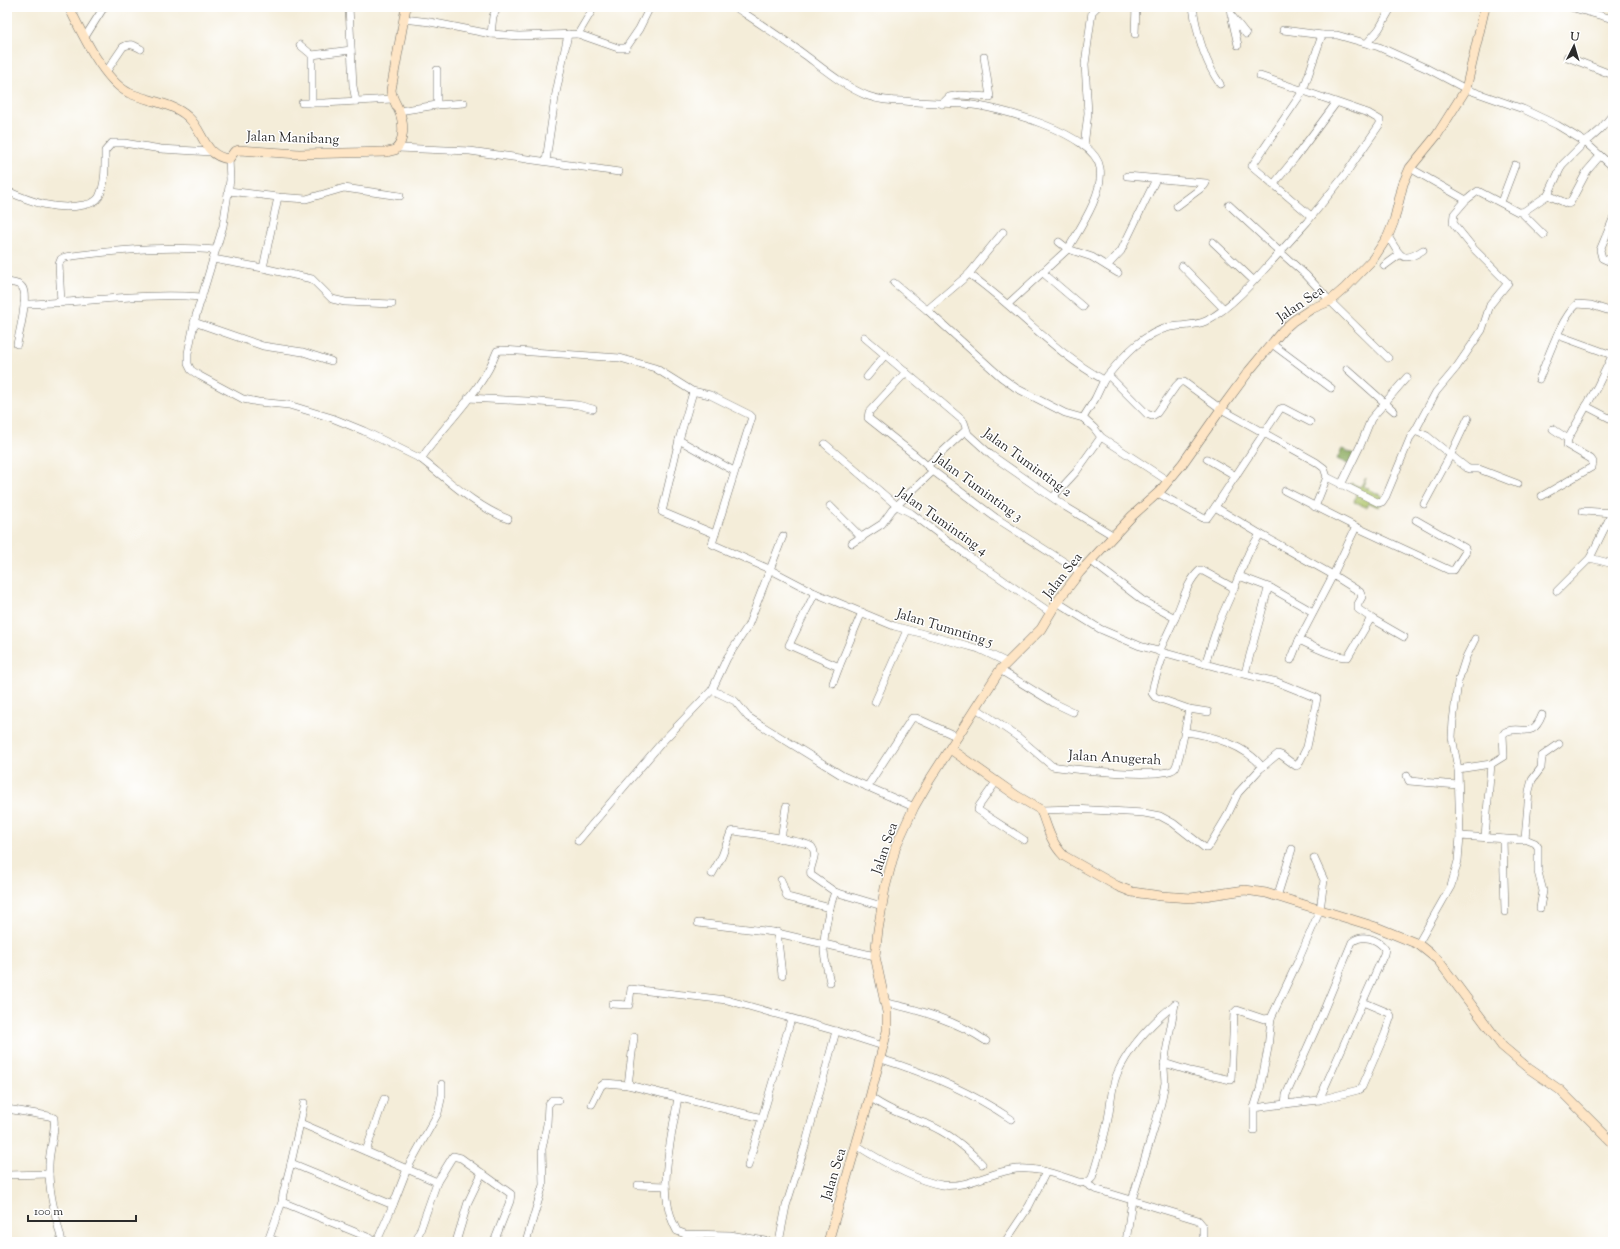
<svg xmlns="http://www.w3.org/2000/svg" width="1620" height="1249" viewBox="0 0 1620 1249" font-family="'Sorts Mill Goudy',serif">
<rect width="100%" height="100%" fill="#fff"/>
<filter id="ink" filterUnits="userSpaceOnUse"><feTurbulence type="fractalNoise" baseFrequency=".025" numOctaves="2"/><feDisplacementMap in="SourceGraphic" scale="8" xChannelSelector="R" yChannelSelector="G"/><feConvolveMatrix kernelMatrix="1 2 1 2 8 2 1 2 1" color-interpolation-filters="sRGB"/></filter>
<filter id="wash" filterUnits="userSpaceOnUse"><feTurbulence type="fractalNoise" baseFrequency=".012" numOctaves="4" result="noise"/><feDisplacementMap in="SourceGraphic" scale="16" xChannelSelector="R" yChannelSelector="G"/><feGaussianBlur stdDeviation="0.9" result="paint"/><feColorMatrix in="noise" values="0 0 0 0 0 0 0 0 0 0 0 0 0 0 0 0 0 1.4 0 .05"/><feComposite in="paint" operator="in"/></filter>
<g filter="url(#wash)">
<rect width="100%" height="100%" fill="#f4edd9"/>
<path fill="#aec469" stroke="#6c784a" d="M1366,478L1363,486L1384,497L1379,507L1368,503L1366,507L1354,502L1357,490L1349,486L1351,483L1360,487Z"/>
<path fill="#8aaa5d" stroke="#5a6a44" d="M1342,449L1356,455L1352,466L1337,459Z"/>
</g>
<g filter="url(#ink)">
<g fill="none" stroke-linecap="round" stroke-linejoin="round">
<g stroke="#716f68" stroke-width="8">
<g id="street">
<path d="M349,7L353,86L356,101"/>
<path d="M735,7C759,23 782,38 805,55C825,70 845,87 868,96C879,100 892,101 904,101C924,103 944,103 964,104C995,106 1095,133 1100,168C1104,193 1080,228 1068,249L1092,257L1118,273"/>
<path d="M1126,7H1136"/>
<path d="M1193,7C1197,35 1204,61 1220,84"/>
<path d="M1230,7L1231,15L1246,34"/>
<path d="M1570,7L1613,19"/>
<path d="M404,19L430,22L491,34L493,16L498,7"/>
<path d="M1232,19L1238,45"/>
<path d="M1283,30L1322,35"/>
<path d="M491,34L519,36L578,34L594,7"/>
<path d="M578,34L618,48H626L639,29L650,7"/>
<path d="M1135,34L1136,7"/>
<path d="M85,37L104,7"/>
<path d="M1367,43L1379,29L1391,8"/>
<path d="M300,45L312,55L351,50"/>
<path d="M312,55V103"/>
<path d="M1567,57L1613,75"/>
<path d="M437,70V105"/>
<path d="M106,72L123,47C130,42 135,46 141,49"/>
<path d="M1260,76L1368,113L1380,120V124L1344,176L1307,222L1280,252L1306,275L1330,301L1388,358"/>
<path d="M302,103H324L392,99"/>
<path d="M942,104L949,97L960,95L990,97L984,57"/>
<path d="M399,111L437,105L464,103"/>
<path d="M1084,146L1088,113L1085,64L1092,12L1097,7"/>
<path d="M398,148L470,151L619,172"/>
<path d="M229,159L230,180L223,226L195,319L188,353V364L191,370L200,376L243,399L258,402L289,405L332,418L364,431L421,459"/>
<path d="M546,161L555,98L568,34"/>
<path d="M1410,168L1466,200L1478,191L1518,212H1523L1548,195L1562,165L1585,142L1591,138L1600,130L1613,114"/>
<path d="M1127,176L1206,183L1204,186L1177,206"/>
<path d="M1273,185L1295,158L1336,103"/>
<path d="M7,191C32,202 56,211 84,205C90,204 96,202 99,197C106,183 105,166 105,151L112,143H124L161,149L212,152"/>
<path d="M229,191L278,197L306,199L344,188L400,196"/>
<path d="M1548,195L1568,204L1570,203L1587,171L1600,156"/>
<path d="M1501,202L1515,165"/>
<path d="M1521,212L1544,235"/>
<path d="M1311,216L1252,166L1303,91L1322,35H1337L1379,47L1428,69L1466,89L1523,109L1557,125L1585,142L1613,167"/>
<path d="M1613,219L1600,250L1602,258L1613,263"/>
<path d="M1388,236C1399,254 1401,265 1423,250"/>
<path d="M1213,242L1253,280"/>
<path d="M213,259L263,268L312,279L332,299L345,302L392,304"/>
<path d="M1107,266L1121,251L1156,179"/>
<path d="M1182,266L1224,309"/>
<path d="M1384,266L1399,255"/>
<path d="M263,268L278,197"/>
<path d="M1042,272L1083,307"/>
<path d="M969,274L1003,232"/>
<path d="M7,282C12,283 19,283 22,287C29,295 19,334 17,344"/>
<path d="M894,283L927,310"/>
<path d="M61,303L59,264L61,259L65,257C114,250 165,245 215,250"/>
<path d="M24,304C83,303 142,292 202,297"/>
<path d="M1008,304L1068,249L1059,242"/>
<path d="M194,322L263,346L303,352L331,361"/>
<path d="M1557,335L1612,355"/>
<path d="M864,337L961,419L964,422L968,434L991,455L1066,507L1114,536"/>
<path d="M1272,344L1331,388"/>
<path d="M1347,369L1394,411"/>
<path d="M906,372L869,412L868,418L916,456L933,471L996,518L1080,572"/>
<path d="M1108,375C1124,355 1144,333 1170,327C1182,325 1195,326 1206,321C1234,306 1259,275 1280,252L1229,205"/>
<path d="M867,377L885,355"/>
<path d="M1539,379C1548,358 1560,320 1577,304L1591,305L1613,312"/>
<path d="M693,392L679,440L734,471"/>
<path d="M468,398L527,401L578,405L593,409"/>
<path d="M1586,406L1613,420"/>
<path d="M1083,418L1095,399L1104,380"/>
<path d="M1553,429L1568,439L1597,387L1613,354"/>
<path d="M1415,431L1436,392L1456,368L1482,330L1490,305L1508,283L1474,249L1453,223L1454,214L1466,200"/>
<path d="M679,440L662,512L715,534"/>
<path d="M825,444L897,506L911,513L971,558L1051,613"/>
<path d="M1207,459L1236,476"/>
<path d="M927,466L966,430"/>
<path d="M1168,481L1101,437L1094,428L1083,418L1065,413L1016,388L1001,377L927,310L969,274C1015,306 1054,353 1104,380L1108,375L1147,414L1152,416L1157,413L1176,386L1180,382H1184L1221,409L1316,462L1324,468L1327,477L1379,503L1382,502L1386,496L1411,436L1415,431L1427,436L1467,468L1470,469H1479L1518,484"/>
<path d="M1341,485L1361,444L1371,419L1407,377"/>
<path d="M1285,491L1356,527L1333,575L1360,592L1362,597L1358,604V609L1371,618"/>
<path d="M1158,493L1203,518H1207L1215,507"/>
<path d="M1542,496L1592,467L1593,462L1591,459L1567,445L1568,439"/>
<path d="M1053,497L1076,472L1101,437"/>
<path d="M1424,504L1451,454L1468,418"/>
<path d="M830,506L862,538"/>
<path d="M1315,507L1327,477"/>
<path d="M1583,511L1613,513"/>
<path d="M508,519C476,507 448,480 421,459C445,423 481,393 497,351L502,350L620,358L655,368L692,391L710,395L750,415L752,417L712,544L769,569L815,593L894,626L965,645L979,649L1006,662"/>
<path d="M1356,527L1449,570H1454L1466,551L1465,548L1416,520"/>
<path d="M852,543L882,524L892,510L933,471"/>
<path d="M1590,558L1612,513"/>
<path d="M1091,561L1142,600L1175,618C1182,603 1187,582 1199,571H1203L1234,588L1219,622L1205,664"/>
<path d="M1239,576L1271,588"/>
<path d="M1234,588L1249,552L1260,534"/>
<path d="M1557,591L1590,558L1613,564"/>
<path d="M815,593L789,645L839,667L833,683"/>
<path d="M1299,640L1333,575L1260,534L1215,507L1280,409L1283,408L1310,422"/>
<path d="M1159,652L1175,618"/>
<path d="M1291,660L1299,640C1312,646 1335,658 1348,657L1371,618L1404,637"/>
<path d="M839,667L862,612"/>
<path d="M1000,670L1054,703L1073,712"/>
<path d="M1245,673L1268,589L1271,588L1313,612"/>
<path d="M712,690L727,658L748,626L783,536"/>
<path d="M875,702L907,630"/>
<path d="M976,708L1018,737L1052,766L1058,767C1074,769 1169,780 1175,768C1177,765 1178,760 1179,757C1183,741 1186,725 1189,709L1155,697L1152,693L1154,683L1164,653"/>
<path d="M1189,709L1208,712"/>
<path d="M1185,732C1211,735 1247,746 1262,767"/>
<path d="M1458,769L1491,764L1504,756L1503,735L1505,732C1521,724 1532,741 1542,715"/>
<path d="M1407,776L1409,781L1458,785"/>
<path d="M996,782L979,806L978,810L1024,840"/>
<path d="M867,787L912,718H916L958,737"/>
<path d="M1041,810L1075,809L1144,813L1160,816L1173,823L1205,848H1208L1226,818L1238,793L1260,769L1278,754L1281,755L1296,766L1298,765L1307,747L1317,698L1277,682L1220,668L1140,646L1100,629L1057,602"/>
<path d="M1460,836L1458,769L1452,737L1453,721L1458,682L1466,657L1475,639"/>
<path d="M1485,837L1491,764"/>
<path d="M781,839L786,807"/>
<path d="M1503,839L1505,912"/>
<path d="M1525,839L1535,843L1538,847V872L1543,891L1540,908"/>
<path d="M578,841L663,741L712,690L735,701L748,717L843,776L914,807"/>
<path d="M712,874L722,856L731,832L735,831C746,833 808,841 812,847C819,857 808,866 811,875L835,892"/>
<path d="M781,880L787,897L830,908"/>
<path d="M1277,897L1292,849"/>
<path d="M698,923L773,932L875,956"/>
<path d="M777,932L782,975"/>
<path d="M1418,944L1451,886L1458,861L1460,836L1522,840L1525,839L1529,791L1532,780L1541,768L1542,756L1559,744"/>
<path d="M830,982C828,972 825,962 824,951C823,935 829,907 835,892L882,906"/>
<path d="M886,1003C918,1009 959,1022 986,1041"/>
<path d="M612,1004L629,1005L631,989L727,1000L836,1031"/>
<path d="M881,1059C927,1073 971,1092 1011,1119"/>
<path d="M1164,1063L1190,1071L1231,1080L1234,1013L1237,1010L1264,1019L1271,1018L1298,961L1320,910L1324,880L1314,858"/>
<path d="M628,1085L634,1037"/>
<path d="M678,1097C672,1139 655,1192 677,1231L685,1234L730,1235L771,1242"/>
<path d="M870,1097C887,1110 907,1116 927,1124C949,1133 966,1147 982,1164"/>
<path d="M1319,1100L1384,954L1385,949C1377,938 1362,934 1352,942L1318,1024L1286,1095L1285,1104L1319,1100L1358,1090L1362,1087L1385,1034L1391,1016L1389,1013L1363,1002"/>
<path d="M592,1104L601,1086L605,1083L628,1085L762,1118L791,1019"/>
<path d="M1254,1108L1285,1104"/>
<path d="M7,1109L49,1116L54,1118C56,1131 49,1150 49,1165C48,1191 56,1217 62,1242"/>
<path d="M300,1123L304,1103"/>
<path d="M1254,1130V1108L1260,1089L1268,1048L1271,1018"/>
<path d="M856,1145C878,1159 916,1181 942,1185C965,1188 988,1174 1010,1170C1034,1165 1057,1175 1079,1182C1085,1183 1088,1183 1092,1178C1098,1158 1104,1139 1108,1119C1111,1104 1111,1088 1117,1074C1129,1047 1153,1022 1175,1004"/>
<path d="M366,1151L384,1099"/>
<path d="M291,1163L300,1123L407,1169L438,1113L442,1095V1084"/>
<path d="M748,1166L762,1118"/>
<path d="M7,1175L49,1174"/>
<path d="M1085,1183L1095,1189L1198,1220L1203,1226V1242"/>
<path d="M638,1185L666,1186"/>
<path d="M393,1205L407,1169L437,1182"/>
<path d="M278,1242L269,1238L282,1202L377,1241L393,1205L291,1163L283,1194L282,1202"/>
<path d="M416,1242L437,1182L453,1156L461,1158L511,1194L510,1201L494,1242"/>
<path d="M456,1242L468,1202L482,1173"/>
<path d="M526,1242L543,1185L542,1149L547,1124L548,1105L552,1100H558"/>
<path d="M779,1242L786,1206L805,1146L836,1031L883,1046"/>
<path d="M1005,1242L1029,1206L1046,1172"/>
<path d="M1126,1242L1132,1200L1155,1125L1161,1103L1165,1083L1164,1068L1166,1052L1175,1004"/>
</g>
</g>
<g stroke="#716f68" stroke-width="10">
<g id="secondary">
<path d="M69,7C81,32 104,81 129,93C148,101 173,103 188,117C204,131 203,156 229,159L234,152L239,150L299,154L387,152L395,150C405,142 404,122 399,111C396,103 392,99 391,90L406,7"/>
<path d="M950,749L1017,796L1041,810C1047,827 1051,843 1064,856L1117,886L1132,892L1161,896L1191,898L1245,890L1266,893L1376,927L1418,944L1438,960L1502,1046L1528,1068L1560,1090L1613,1143"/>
<path d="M828,1242L870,1097L887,1031V1012L875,956L878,930L885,888L896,846L914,807L929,781L1000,670L1041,629L1057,602L1080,572L1132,516L1160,491L1183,463L1221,409L1249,371L1283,330L1293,321L1311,309L1330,301L1345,288L1373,259L1388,236L1394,221L1403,184L1410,168L1437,135L1466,89L1485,7"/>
</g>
</g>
<use href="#street" stroke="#fff" stroke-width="7"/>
<use href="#secondary" stroke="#fee5c5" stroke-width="9"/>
</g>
</g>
<g text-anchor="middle" stroke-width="3" stroke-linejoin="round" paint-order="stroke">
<g font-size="14" fill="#2b2b2b" stroke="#fff">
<text transform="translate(293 137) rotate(2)" y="5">Jalan Manibang</text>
<text transform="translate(1300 303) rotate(-34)" y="5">Jalan Sea</text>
<text transform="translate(1028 462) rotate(36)" y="5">Jalan Tuminting 2</text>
<text transform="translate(979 487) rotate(36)" y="5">Jalan Tuminting 3</text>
<text transform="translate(943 521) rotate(35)" y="5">Jalan Tuminting 4</text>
<text transform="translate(1062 575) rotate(-52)" y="5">Jalan Sea</text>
<text transform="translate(945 627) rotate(17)" y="5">Jalan Tumnting 5</text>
<text transform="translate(1115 757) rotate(3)" y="5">Jalan Anugerah</text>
<text transform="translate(884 848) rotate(-71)" y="5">Jalan Sea</text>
<text transform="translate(833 1174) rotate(-73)" y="5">Jalan Sea</text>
</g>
</g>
<rect width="1620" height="1249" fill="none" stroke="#fff" stroke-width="24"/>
<g transform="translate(1574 46) rotate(5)" stroke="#ffffff" stroke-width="3" paint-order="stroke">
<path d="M0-3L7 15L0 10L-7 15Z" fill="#2b2b2b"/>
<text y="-6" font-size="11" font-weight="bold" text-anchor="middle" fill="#2b2b2b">U</text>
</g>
<path d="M28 1215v6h108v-6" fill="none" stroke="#2b2b2b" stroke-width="2"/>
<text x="34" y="1215" font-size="12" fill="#2b2b2b" stroke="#ffffff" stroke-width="3" paint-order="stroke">100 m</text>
</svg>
